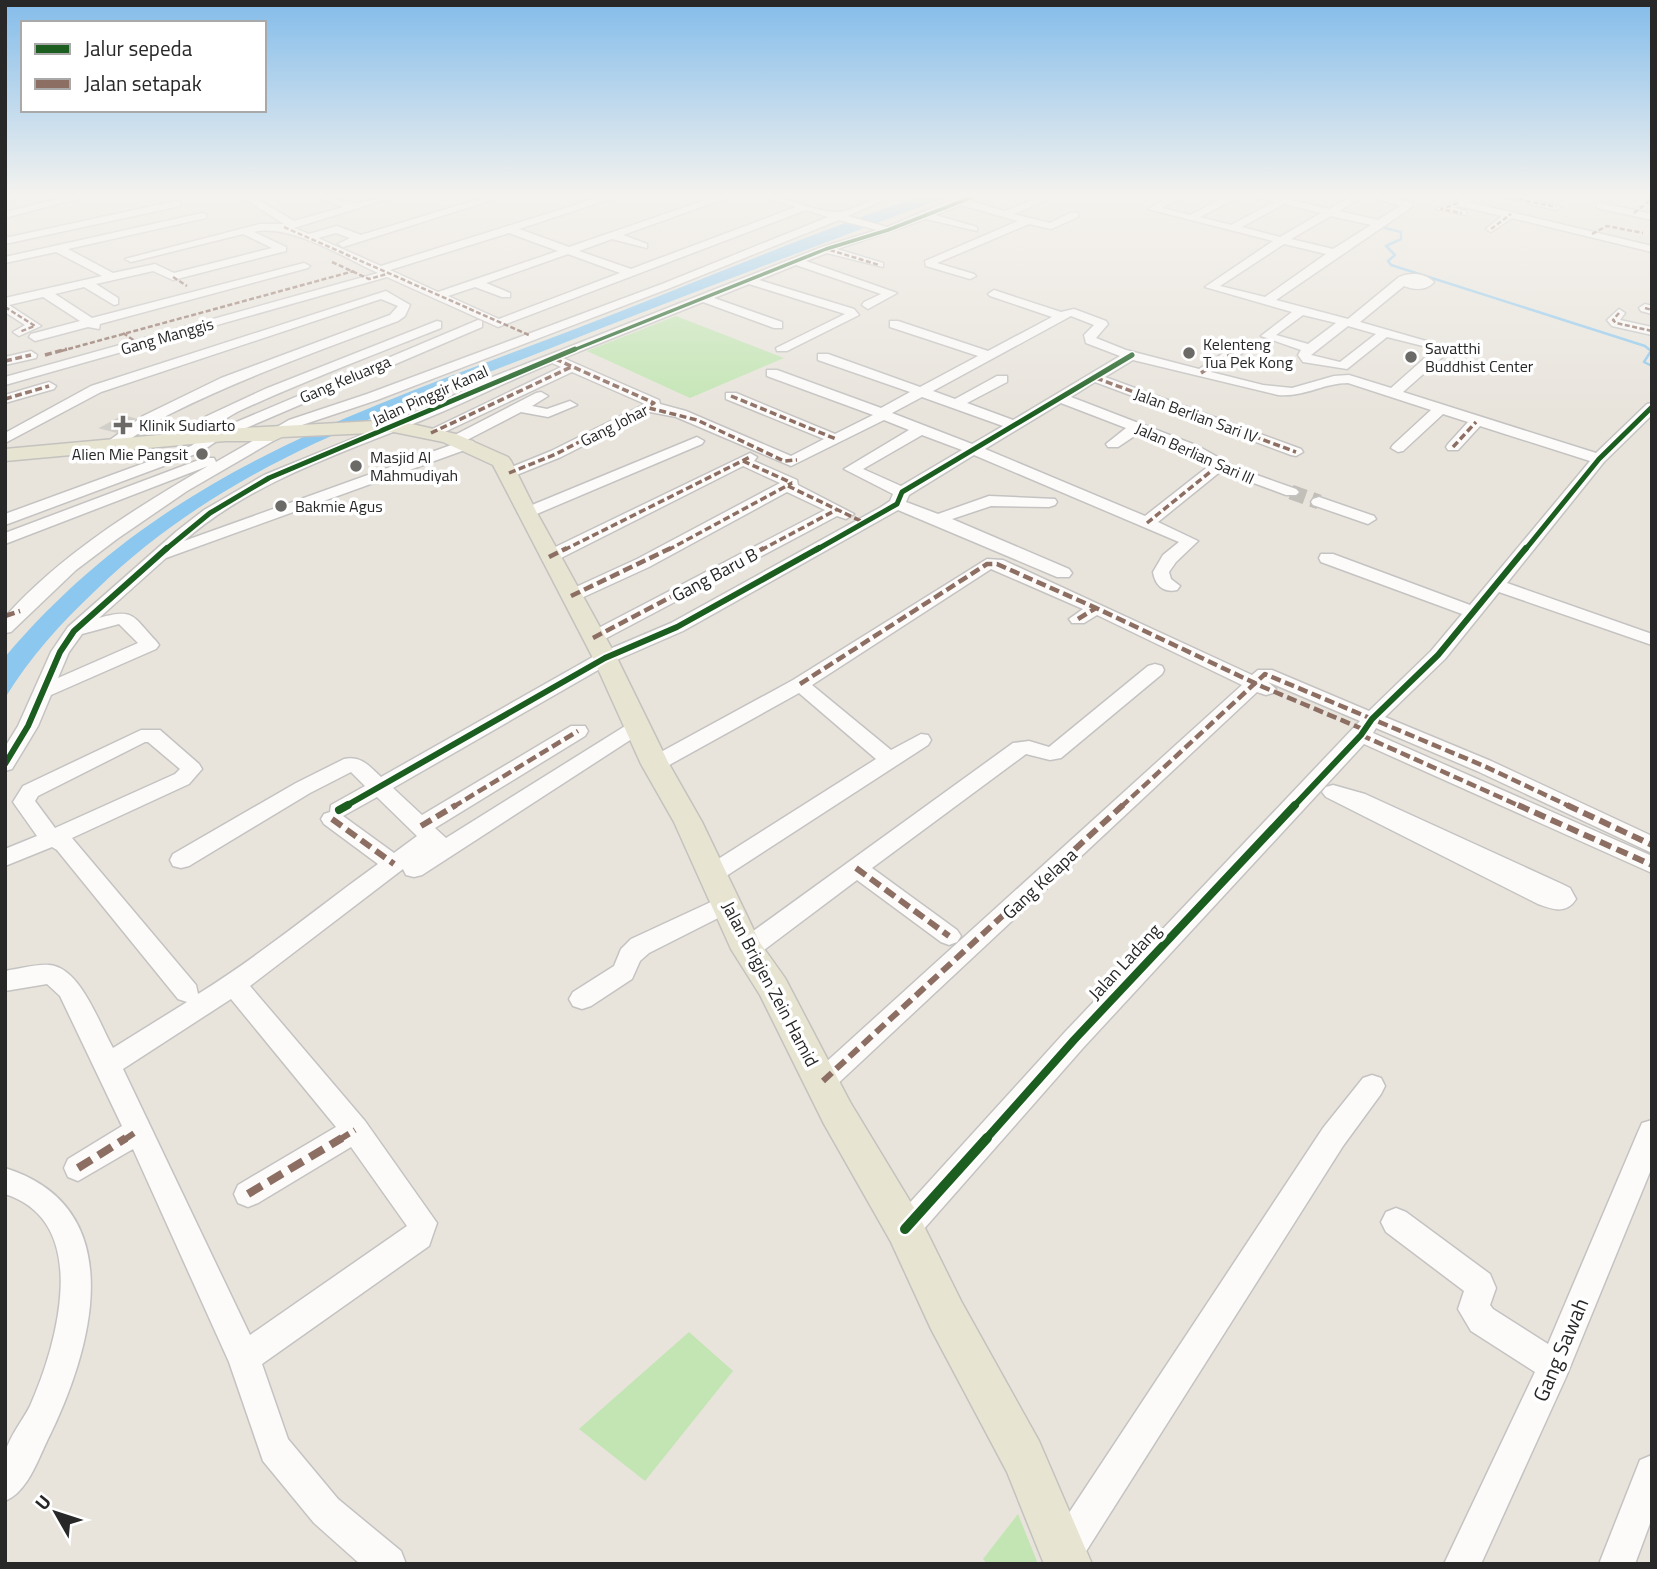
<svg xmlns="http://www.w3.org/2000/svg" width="1657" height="1569" viewBox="0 0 1657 1569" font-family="'Titillium Web',sans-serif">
<rect width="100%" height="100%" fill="#e8e4dc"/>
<g fill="#c2e5b3">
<path d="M676,316L784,358L690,398L587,351Z"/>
<path d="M689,1332L733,1371L645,1481L579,1429Z"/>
<path d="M1018,1514L1038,1564H987L983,1559Z"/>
</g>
<path fill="#8bc7ee" d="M920,196H949C814,247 680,297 546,350C380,415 227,463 96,590C61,623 30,657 5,698V657C162,471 356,413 575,329C689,285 804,236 920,196Z"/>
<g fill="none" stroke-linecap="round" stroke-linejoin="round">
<g stroke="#8bc7ee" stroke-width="2.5">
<path d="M1252,196L1324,214"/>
<path d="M1377,226L1401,232V239L1386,246L1395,255L1388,261L1391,265L1645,346L1651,351L1644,362L1652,366"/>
</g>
</g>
<path fill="#d0cec8" stroke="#d2cfc9" stroke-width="2" d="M123,416L134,419L117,432L101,428Z"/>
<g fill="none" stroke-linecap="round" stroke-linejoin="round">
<path stroke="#c2beb8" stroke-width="15" stroke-dasharray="15 7" stroke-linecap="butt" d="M1291,492L1319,502"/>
<g stroke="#c4c3c2" stroke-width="3">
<g id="minor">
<path d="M5,196H20L5,202Z"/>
<path d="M69,196H87L5,218V212Z"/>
<path d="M240,196H252L294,221L343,207L315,196C329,196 345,204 356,203C370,202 382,196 397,196L294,228L309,234L337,226L361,235L489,196H505L343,247L338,244L350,238L336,233L318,238L381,266L603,196H619L519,229L569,247L717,196H732L623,235L647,244V248L612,239L579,251L631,269L796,207L761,196C788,196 810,211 836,212C851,213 872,196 893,196L848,216L887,227L954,199L980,196L970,201L1005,211L1042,196H1056L1014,214L1050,223L1070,213H1078V217L1051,229L1029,224L937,263L974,274L976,276L970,279L926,266L925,261L1018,221L961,205L935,215L977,227V231L926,219L837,249L883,263V267L827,253L806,261L897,293L868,309L862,305L864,302L881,294L796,265L759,280L854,309L859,315L787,351H777L776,348L845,314L749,284L714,298L782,322V328H774L703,302L563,358L659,400L660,404L686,411L791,456L824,439L726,399V393H736L835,434L873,415L767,376V370H777L881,408L910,392L818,360V354H828L920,387L978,356L890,327V321H898L988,351L1052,317L990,296L988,294L994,290L1061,312L1074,309L1106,321L1108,324L1096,338L1126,350L1199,369L1236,345H1246V351L1211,372L1263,385L1292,388L1334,376L1349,375L1391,388L1435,349L1387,337L1347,369L1303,362L1298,355L1301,350L1261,336L1292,312L1205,287L1273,241L1148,209L1170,196H1183L1162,208L1190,215L1227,196H1240L1200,217L1231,225L1274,202L1256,196H1287L1291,200L1329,209L1351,196H1363L1339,211L1378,220L1400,206L1369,196H1386L1412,203V207L1276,300L1348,319L1399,277C1410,272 1425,273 1434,282C1426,291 1415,290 1404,286L1360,322L1447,347L1446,354L1403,392L1596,453L1647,404L1652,403V415L1604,462L1507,583L1652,634V645L1499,592L1445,659L1385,717L1491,761L1652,836V853L1477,771L1376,728L1373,733L1652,856V873L1364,744L1083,1048L915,1239L905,1243L895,1239L890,1229L895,1219L1065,1032L1360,721L1268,682L1276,689L1273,693L1266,695L1257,692L832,1089L823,1092L814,1089L810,1081L814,1073L1242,685L1097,615L1084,623H1072L1069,619L1083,609L991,569L812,685L891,750L921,734L928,735L931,740L928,745L720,880L712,882L704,880L701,874L704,868L876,759L799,693L662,769H648L645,764L648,759L793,680L987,559L1003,560L1252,675L1258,670H1272L1369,711L1431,651L1462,614L1321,562L1319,558L1321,554H1333L1470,605L1590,461L1480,426L1458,450H1448L1446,447L1448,444L1468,422L1443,414L1403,451L1398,452L1391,448L1393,445L1431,410L1348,383C1323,383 1306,397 1278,395L1133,360L1105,377L1301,449L1303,452L1296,456L1291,455L1095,382L1071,397L1198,446L1237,468L1296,489L1299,492L1296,495H1286L1221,471L1158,522L1198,541L1176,562L1169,572L1171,579L1180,586L1177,590C1163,593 1155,585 1153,572L1163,555L1179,542L974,455L909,495L906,502L938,514L989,496L1055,499L1057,502L1055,505L1049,507L991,506L952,519L1069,569L1072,573L1069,577H1057L898,510L683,631L612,662L393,788L422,815L571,726H585L588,731L585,736L435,828L446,838L630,723H644L647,727L644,731L422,875L414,877L406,875L403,869L250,986L365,1121L437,1223L429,1246L262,1364L288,1439L338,1499L401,1551L406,1564H360L314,1523L263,1461L229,1362L133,1149L78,1181L68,1177L64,1168L68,1159L122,1126L60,996L47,984L5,991V971C19,969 35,964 49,965C80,967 99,1023 113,1048L187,1002L178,999L57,850L52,847L5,866V849L37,836L13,802L23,786L141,730H160L199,764L202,769L189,784L72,838L196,985L198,994C261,955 318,907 378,864L324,824L321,819L324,814L330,812L331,805L365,786L351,772L310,793L189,866L181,868L173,866L170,860L173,854L296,783L344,759C361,755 369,766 381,777L598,654L671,623L881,507L890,501L893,494L844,469L909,430L884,420L791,466L676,417L650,412L561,457L514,476H504L501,473L504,470L551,451L645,404L572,372L436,436L431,437L424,433L561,367L552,363C509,380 468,402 425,419C343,453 252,481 184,541L454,444L449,440L451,437L536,393L541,392L548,396L532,406L547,409L570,401L577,405L548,417L521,412L467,440L473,441L475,444L473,447L166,558L99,618C135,608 132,616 156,641L159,645L156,649L51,695L38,726L15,764L12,769L5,771V747L18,726L51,652L68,627L177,531L204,510L264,475L421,411L490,378L822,247L877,230L839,220L670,288L377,400L299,426L187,491L117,539L76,570L11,632L5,633V617C60,555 137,507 208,466L5,544V533L204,458H214L216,462L289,420L367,394L662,284L828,217L806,210L498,327L387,277L5,385V377L378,273C345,258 289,223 254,232L286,247V251L173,280L153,271L96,284L118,298V304L114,305L84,287L55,294L92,318L304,263L310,266L308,268L100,324L99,329L88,327L35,341L29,337L31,334L80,321L43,297L9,305L41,326L19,336L13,332L25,325L5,312V298L102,276L56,252L5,263V257L202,213L206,214V218L68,249L113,273L155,264L174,273L272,248L243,234L131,262L125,259L260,224H284ZM1284,204L1321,213L1280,237L1242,227ZM1331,216L1371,225L1333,249L1291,239ZM509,233L558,251L438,292L390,270ZM1284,244L1326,254L1265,297L1220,286ZM568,254L620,273L499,319L448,296L475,287L502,297H510V293L486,283ZM1303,315L1336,323L1308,344L1276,335ZM1071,316L1094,325L1084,335L1086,343L1120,356L1013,420L967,403L1007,382V376H997L955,399L933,391ZM1348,326L1376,334L1340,362L1311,355ZM922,397L1003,426L972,444L892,413ZM1061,403L1126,428L1106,444L1108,447H1118L1139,433L1188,452L1210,465L1145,516L985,449ZM922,435L962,450L901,486L863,469ZM119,624L138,643L58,678L69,652L82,634ZM145,742H148L180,769L175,774L55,828L35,801L38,796ZM377,797L417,836L394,853L343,816ZM231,999L336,1127L238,1185L234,1194L238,1203L248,1207L258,1203L351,1147L407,1226L250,1335L123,1069Z"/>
<path d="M1468,196L1477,198L1469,202L1652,246V252L1512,218L1491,232L1486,229L1502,216L1459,206L1453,208L1466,211V215L1436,209Z"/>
<path d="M1499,196H1519L1561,207L1556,210Z"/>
<path d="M176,201L180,202V206L5,244V238Z"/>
<path d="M1601,203L1652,214V220L1597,208V204Z"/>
<path d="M386,291L410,305L405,316L398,321C321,350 244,377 170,414C155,421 118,451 105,448L103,445L143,416L221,378L390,315L398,306L381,299L101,392L5,443V433L91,386Z"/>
<path d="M1645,304L1652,306V314L1641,311L1639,308Z"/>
<path d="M1619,309L1625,313L1620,320L1652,327V335L1612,326L1607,320Z"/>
<path d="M478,320L482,321V327L218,440L201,452L5,525V514L191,446L208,434Z"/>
<path d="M437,321L441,322V328C373,355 304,381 237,412C224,419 188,445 176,442L174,439L207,416L265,389Z"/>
<path d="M31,351L37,355L36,358L5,365V357Z"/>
<path d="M49,382L56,386L54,389L5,403V395Z"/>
<path d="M697,437L704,441L702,444L532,516L526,518L518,513L520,510Z"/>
<path d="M750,453L757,457L754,461L797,480L798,485L854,514L846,519L837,516L599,642H587L584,638L587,634L825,510L787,492L649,567L577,600H565L562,596L565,592L637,559L780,483L743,466L555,561H543L541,557L543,553Z"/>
<path d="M1319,497L1374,516L1376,519L1368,524L1313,505L1311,502L1313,499Z"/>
<path d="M1155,664L1162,666L1164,670L1162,674L1061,758L1050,760L1026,754L872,868L957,930L961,936L957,942L949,945L941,942L857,880L756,956L747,958L738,956L735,949L738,942L1013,743L1029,741L1049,747L1148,666Z"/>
<path d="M1333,785L1365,794L1562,884L1570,888L1576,899C1566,915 1552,909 1538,904L1326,797L1322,792L1326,787Z"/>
<path d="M726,895L734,898L738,904L734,910L649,953L640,961L632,979L591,1006L582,1009L573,1006L569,999L573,992L614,966L621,949L631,939Z"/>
<path d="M1372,1075L1381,1078L1385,1086L1381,1094L1343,1146L1078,1564H1051L1046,1553L1051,1540L1323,1128L1363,1078Z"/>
<path d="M1652,1120V1167L1566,1377L1481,1564H1444L1535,1372L1471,1331L1458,1309L1464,1291L1386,1232L1381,1222L1386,1212L1396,1208L1406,1212L1490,1274L1496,1288L1490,1305L1493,1309L1548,1344L1638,1132L1642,1123Z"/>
<path d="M5,1168C133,1208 92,1351 47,1441C37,1462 27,1492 5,1501C5,1486 2,1467 5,1453C9,1437 23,1420 30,1406C57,1345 93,1222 5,1194Z"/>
<path d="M1652,1455V1518L1635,1564H1599L1640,1460Z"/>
</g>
</g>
<g stroke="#c4c2bf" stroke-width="3">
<path id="major" d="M394,420L456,434L508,457L511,461L537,513L617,658L669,764L702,822L760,943L785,978L850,1102L919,1216L961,1301L1039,1441L1092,1564H1044L1007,1472L931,1329L891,1242L824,1124L760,995L731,949L674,822L641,764L593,658L493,465L443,442L394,432L282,437L273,441H225L5,461V449L225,429Z"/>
</g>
<use href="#minor" fill="#fcfbfa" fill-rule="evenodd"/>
<use href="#major" fill="#e7e4d1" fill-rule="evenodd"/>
<g stroke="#8d6e63" stroke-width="2.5" stroke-dasharray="5 2.5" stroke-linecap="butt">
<path d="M1504,196L1556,207"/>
<path d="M1458,203L1441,209L1462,213"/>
<path d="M1634,213L1649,201"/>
<path d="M284,227L531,336"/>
<path d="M1491,229L1511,214"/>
<path d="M1592,234L1607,226L1643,233"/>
<path d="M830,250L879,265"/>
<path d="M332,262L369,279L387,274"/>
<path d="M173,277L187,286"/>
<path d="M5,307L35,326L19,332"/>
<path d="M1645,308L1652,310"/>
<path d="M1619,313L1613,320L1616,323L1652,331"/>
<path d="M123,333L139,344"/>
<path d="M61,351L354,271"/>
<path d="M1237,351L1241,348"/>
</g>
<g stroke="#8d6e63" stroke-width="3.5" stroke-dasharray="7 3.5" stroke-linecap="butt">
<path d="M45,355L67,349"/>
<path d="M5,361L31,355"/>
<path d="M1201,373L1239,349"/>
<path d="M1096,378L1296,452"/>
<path d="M731,396L836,439"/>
<path d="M5,399L49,386"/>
<path d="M649,408L697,420L784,461L797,460"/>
<path d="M431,433L571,367"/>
<path d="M1453,447L1476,422"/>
<path d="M743,461L792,483"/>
<path d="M509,473L556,454L654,403L553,358"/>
<path d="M788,486L865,523"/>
<path d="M1147,523L1220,464"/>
<path d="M564,550L750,457"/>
<path d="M668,550L792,483"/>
<path d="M761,550L836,510"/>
</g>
<g stroke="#8d6e63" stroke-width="4.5" stroke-dasharray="10 4.5" stroke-linecap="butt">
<path d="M549,557L567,548"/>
<path d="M571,596L671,548"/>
<path d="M5,616L20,611"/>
<path d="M1078,619L1096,608L1263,687L1365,730"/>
<path d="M593,638L764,548"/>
<path d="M800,684L987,564H997L1096,608"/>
<path d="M1361,735L1522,807"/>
<path d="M453,807L578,731"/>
<path d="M1121,807L1265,674L1484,766L1571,807"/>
</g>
<g stroke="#8d6e63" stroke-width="6" stroke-dasharray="12 6" stroke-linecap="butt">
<path d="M1518,805L1652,865"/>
<path d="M1567,805L1652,845"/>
<path d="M332,819L394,864"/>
<path d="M421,826L456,805"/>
<path d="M856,868L949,936"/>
<path d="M823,1081L1123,805"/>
<path d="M124,1140L139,1130"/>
<path d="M339,1140L355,1130"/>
</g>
<g stroke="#8d6e63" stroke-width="8" stroke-dasharray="16 8" stroke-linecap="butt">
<path d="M78,1168L126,1138"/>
<path d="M248,1194L342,1138"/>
</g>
<g stroke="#fff" stroke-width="6">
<path id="cycleway-far4" d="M571,351L826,249L888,230L975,196"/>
</g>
<g stroke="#fff" stroke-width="8">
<g id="cycleway-far3">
<path d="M165,550L210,513L269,478L575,349"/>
<path d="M816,550L897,504L902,492L1132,355"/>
<path d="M1525,550L1599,459L1652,407"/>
</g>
</g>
<g stroke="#fff" stroke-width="10">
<g id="cycleway-far2">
<path d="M5,764L28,726L60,652L74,631L167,548"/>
<path d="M344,807L605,658L677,627L819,548"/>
<path d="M1293,807L1361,735L1372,719L1438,655L1526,548"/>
</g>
</g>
<g stroke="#fff" stroke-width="12">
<g id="cycleway-far1">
<path d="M339,810L348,805"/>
<path d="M985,1140L1074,1040L1295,805"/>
</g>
</g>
<g stroke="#fff" stroke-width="15">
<path id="cycleway" d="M905,1229L987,1138"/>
</g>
<use href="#cycleway-far4" stroke="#1b5e20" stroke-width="3.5"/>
<use href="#cycleway-far3" stroke="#1b5e20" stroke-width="5"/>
<use href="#cycleway-far2" stroke="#1b5e20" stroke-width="6"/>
<use href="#cycleway-far1" stroke="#1b5e20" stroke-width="8"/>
<use href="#cycleway" stroke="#1b5e20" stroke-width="10"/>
</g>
<linearGradient id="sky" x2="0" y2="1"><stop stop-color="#83bcea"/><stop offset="0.47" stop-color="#f5f3ef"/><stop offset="1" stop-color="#f5f3ef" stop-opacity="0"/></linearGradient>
<rect width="1657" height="416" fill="url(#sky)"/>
<g fill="#6b6a67" stroke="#fff" stroke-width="2.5">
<circle cx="1189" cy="353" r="7"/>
<circle cx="1411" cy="357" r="7"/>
<path d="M119.5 414.5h7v7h7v7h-7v7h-7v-7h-7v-7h7z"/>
<circle cx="202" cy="454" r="7"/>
<circle cx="356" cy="466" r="7"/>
<circle cx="281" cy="506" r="7"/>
</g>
<g text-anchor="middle" stroke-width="7" stroke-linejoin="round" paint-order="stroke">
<g font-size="16" fill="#282828" stroke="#fff">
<text transform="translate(167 336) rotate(-16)" y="6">Gang Manggis</text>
<text transform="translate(345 379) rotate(-23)" y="6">Gang Keluarga</text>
<text transform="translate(430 395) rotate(-24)" y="6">Jalan Pinggir Kanal</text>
<text transform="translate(1196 415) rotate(20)" y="6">Jalan Berlian Sari IV</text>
<text transform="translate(614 425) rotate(-27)" y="6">Gang Johar</text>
<text transform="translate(1195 453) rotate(24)" y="6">Jalan Berlian Sari III</text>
</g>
<g font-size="16" fill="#282828" stroke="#fff" text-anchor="start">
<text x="1203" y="350">Kelenteng<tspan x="1203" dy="18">Tua Pek Kong</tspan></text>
<text x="1425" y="354">Savatthi<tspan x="1425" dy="18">Buddhist Center</tspan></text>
<text x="139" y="431">Klinik Sudiarto</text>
<text x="188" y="460" text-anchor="end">Alien Mie Pangsit</text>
<text x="370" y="463">Masjid Al<tspan x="370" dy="18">Mahmudiyah</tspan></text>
<text x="295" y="512">Bakmie Agus</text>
</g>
<g font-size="18" fill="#282828" stroke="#fff">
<text transform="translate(715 575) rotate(-28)" y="6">Gang Baru B</text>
<text transform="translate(1040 884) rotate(-43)" y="6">Gang Kelapa</text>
<text transform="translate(1125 962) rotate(-47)" y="6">Jalan Ladang</text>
<text transform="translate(770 984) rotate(62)" y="6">Jalan Brigjen Zein Hamid</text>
</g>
<g font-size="21" fill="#282828" stroke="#fff">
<text transform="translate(1561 1350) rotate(-67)" y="7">Gang Sawah</text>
</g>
</g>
<rect width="1657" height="1569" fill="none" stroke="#282828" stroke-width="14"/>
<rect x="21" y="21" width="245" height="91" fill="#ffffff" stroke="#a9a9a9" stroke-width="2"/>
<rect x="35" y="44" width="35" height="10" fill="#1b5e20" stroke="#a9a9a9" stroke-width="2"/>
<text x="84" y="56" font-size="21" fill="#282828">Jalur sepeda</text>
<rect x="35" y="79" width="35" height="10" fill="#8d6e63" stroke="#a9a9a9" stroke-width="2"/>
<text x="84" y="91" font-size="21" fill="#282828">Jalan setapak</text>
<g transform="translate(56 1513) rotate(309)" stroke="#ffffff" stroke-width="5" paint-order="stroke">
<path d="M0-5L12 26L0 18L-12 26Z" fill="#282828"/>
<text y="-10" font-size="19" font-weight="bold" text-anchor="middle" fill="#282828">U</text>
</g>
</svg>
